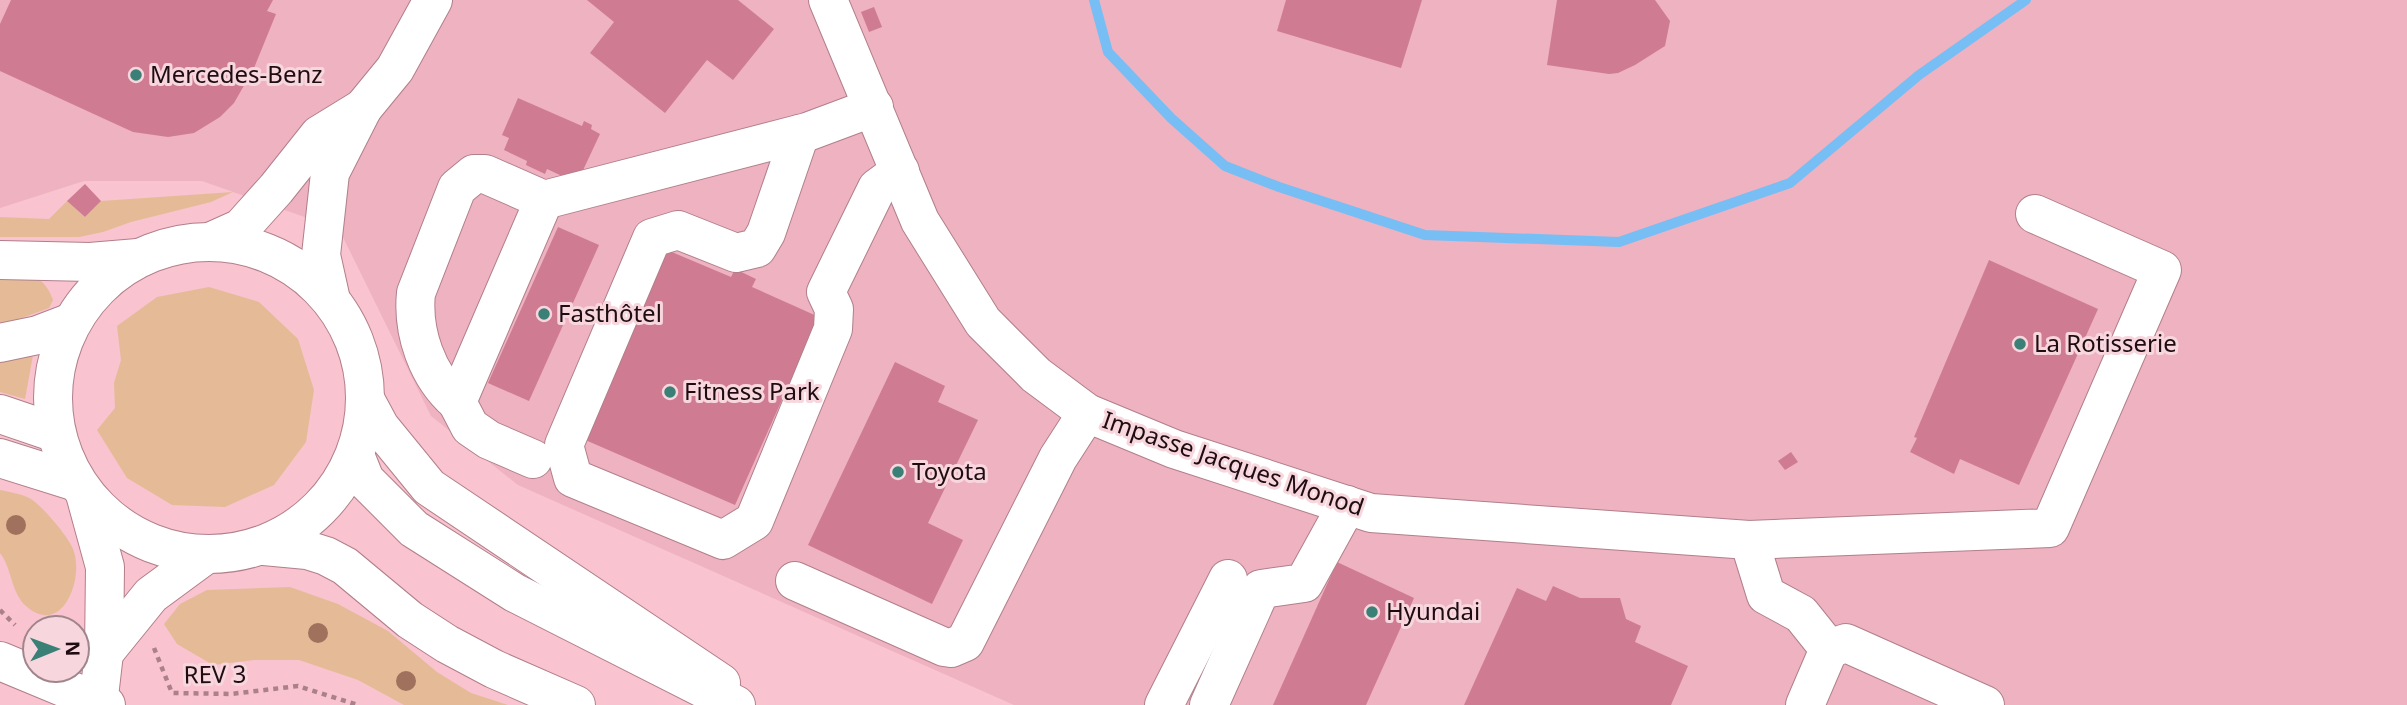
<svg xmlns="http://www.w3.org/2000/svg" width="2407" height="705" viewBox="0 0 2407 705" font-family="'Noto Sans',sans-serif">
<rect width="100%" height="100%" fill="#f9c3cf"/>
<path fill="#eeb2c1" d="M0,0H2407V705H1014L518,485L431,416L339,229L202,181H84L0,208Z"/>
<g fill="#e5bb97">
<path d="M233,192L211,202L131,222L103,232L79,237H0V217L49,219L67,201L85,217L101,201Z"/>
<path d="M0,277C27,277 42,270 53,300L49,308L0,326Z"/>
<path d="M209,287L259,302L298,339L314,390L306,442L274,485L225,507L172,505L127,478L97,430L115,408L114,383L121,360L117,326L157,297Z"/>
<path d="M33,355L25,399L0,392V358Z"/>
<path d="M0,490C9,492 23,494 31,499C43,507 68,536 73,549C85,578 62,638 26,606C11,593 12,568 0,553Z"/>
<path d="M290,587L338,604L388,631L437,672L471,693L508,705H404L358,680L299,660H254L213,665L177,644L164,624L180,604L207,590Z"/>
</g>
<g fill="none" stroke-linecap="round" stroke-linejoin="round">
<path stroke="#77bef4" stroke-width="10" d="M1094,0L1108,52L1171,118L1225,166L1279,187L1425,235L1619,242L1790,183L1919,75L2026,0"/>
</g>
<g fill="#cf7c92">
<path d="M11,0H273L267,11L276,14L254,68L234,103L220,117L194,133L168,137L133,132L0,71V24Z"/>
<path d="M587,0H738L774,29L733,80L707,60L665,113L590,53L614,22Z"/>
<path d="M1286,0H1422L1401,68L1277,31Z"/>
<path d="M1557,0H1655L1670,21L1665,46L1635,65L1618,73L1609,74L1547,65Z"/>
<path d="M874,7L882,27L869,32L861,12Z"/>
<path d="M518,98L582,126L584,121L592,125L591,129L600,134L577,183L547,169L545,174L526,165L527,161L504,150L509,138L502,135Z"/>
<path d="M85,184L101,201L85,217L67,201Z"/>
<path d="M558,227L599,245L529,401L488,383Z"/>
<path d="M667,250L731,277L735,269L756,279L752,287L819,317L735,505L583,439Z"/>
<path d="M1989,260L2098,309L2019,485L1960,459L1954,474L1910,452L1917,438L1914,437Z"/>
<path d="M895,362L945,386L938,402L978,420L928,523L963,540L932,604L808,545Z"/>
<path d="M1791,452L1798,462L1785,470L1778,461Z"/>
<path d="M1337,562L1414,598L1366,705H1273Z"/>
<path d="M1553,586L1580,598H1620L1626,619L1641,626L1635,642L1688,666L1671,705H1464L1517,588L1546,601Z"/>
</g>
<g fill="none" stroke-linecap="round" stroke-linejoin="round">
<g stroke="#b17f8b" stroke-width="40">
<g id="minor">
<path d="M828,0L920,221L983,322L1036,375L1087,413L1174,449L1371,513L1749,540L2050,528L2162,270L2035,214"/>
<path d="M800,134L766,233L757,248L736,253L678,230L652,238L564,445L573,478L723,540L754,521L833,329L834,309L826,292L877,188L900,171"/>
<path d="M212,241L241,228L276,189L319,135L363,108"/>
<path d="M331,300L321,255L330,173L363,108L395,69L433,0"/>
<path d="M366,401L380,427L429,487L721,683"/>
<path d="M457,402C427,376 412,332 416,293L457,188L474,174H485L544,200"/>
<path d="M0,458L76,482"/>
<path d="M533,459L489,440L470,427L457,402L544,200L807,132L874,107"/>
<path d="M85,494L105,567L104,653L98,705"/>
<path d="M1749,540L1766,595L1801,614L1829,649"/>
<path d="M795,581L944,647L951,648L965,642L1058,458L1087,413"/>
<path d="M104,653L151,595L204,556"/>
<path d="M0,661L106,705"/>
<path d="M1164,705L1228,579"/>
<path d="M1209,705L1261,589L1304,583L1347,505"/>
<path d="M1805,705L1829,649L1846,643L1985,705"/>
</g>
</g>
<g stroke="#b17f8b" stroke-width="40">
<g id="major">
<circle cx="209" cy="398" r="156"/>
<path d="M0,260L90,262L138,258"/>
<path d="M0,343L38,335L72,322"/>
<path d="M0,414L56,433"/>
<path d="M355,455L365,480L414,529L515,593L736,705"/>
<path d="M264,546L307,550L326,556L345,566L410,620L447,644L494,669L576,705"/>
</g>
</g>
<g stroke="#aa818b" stroke-width="4.5" stroke-dasharray="5 5" stroke-linecap="butt">
<path d="M0,610L15,625"/>
<path d="M154,648L172,693L231,694L298,686L358,705"/>
</g>
<use href="#minor" stroke="#fff" stroke-width="38"/>
<use href="#major" stroke="#fff" stroke-width="38"/>
</g>
<g fill="#a0725d">
<circle cx="16" cy="525" r="10"/>
<circle cx="318" cy="633" r="10"/>
<circle cx="406" cy="681" r="10"/>
</g>
<g fill="#3a8076" stroke="#f8d6de" stroke-width="2.5">
<circle cx="136" cy="75" r="7"/>
<circle cx="544" cy="314" r="7"/>
<circle cx="2020" cy="344" r="7"/>
<circle cx="670" cy="392" r="7"/>
<circle cx="898" cy="472" r="7"/>
<circle cx="1372" cy="612" r="7"/>
</g>
<g text-anchor="middle" stroke-width="6" stroke-linejoin="round" paint-order="stroke">
<g font-size="24" fill="#1e0c11" stroke="#f8d6de" text-anchor="start">
<text x="150" y="83">Mercedes-Benz</text>
<text x="558" y="322">Fasthôtel</text>
<text x="2034" y="352">La Rotisserie</text>
<text x="684" y="400">Fitness Park</text>
<text x="912" y="480">Toyota</text>
<text x="1386" y="620">Hyundai</text>
</g>
<g font-size="24" fill="#1e0c11" stroke="#f8d6de">
<text transform="translate(1233 464) rotate(19)" y="8">Impasse Jacques Monod</text>
<text transform="translate(215 675) rotate(-1)" y="8">REV 3</text>
</g>
</g>
<g transform="translate(56 649) rotate(89)"><circle r="33" fill="#f8d6de" stroke="#a1858c" stroke-width="2"/>
<path d="M0-5L12 26L0 18L-12 26Z" fill="#3a8076"/>
<text y="-10" font-size="19" font-weight="bold" text-anchor="middle" fill="#1e0c11">N</text>
</g>
</svg>
